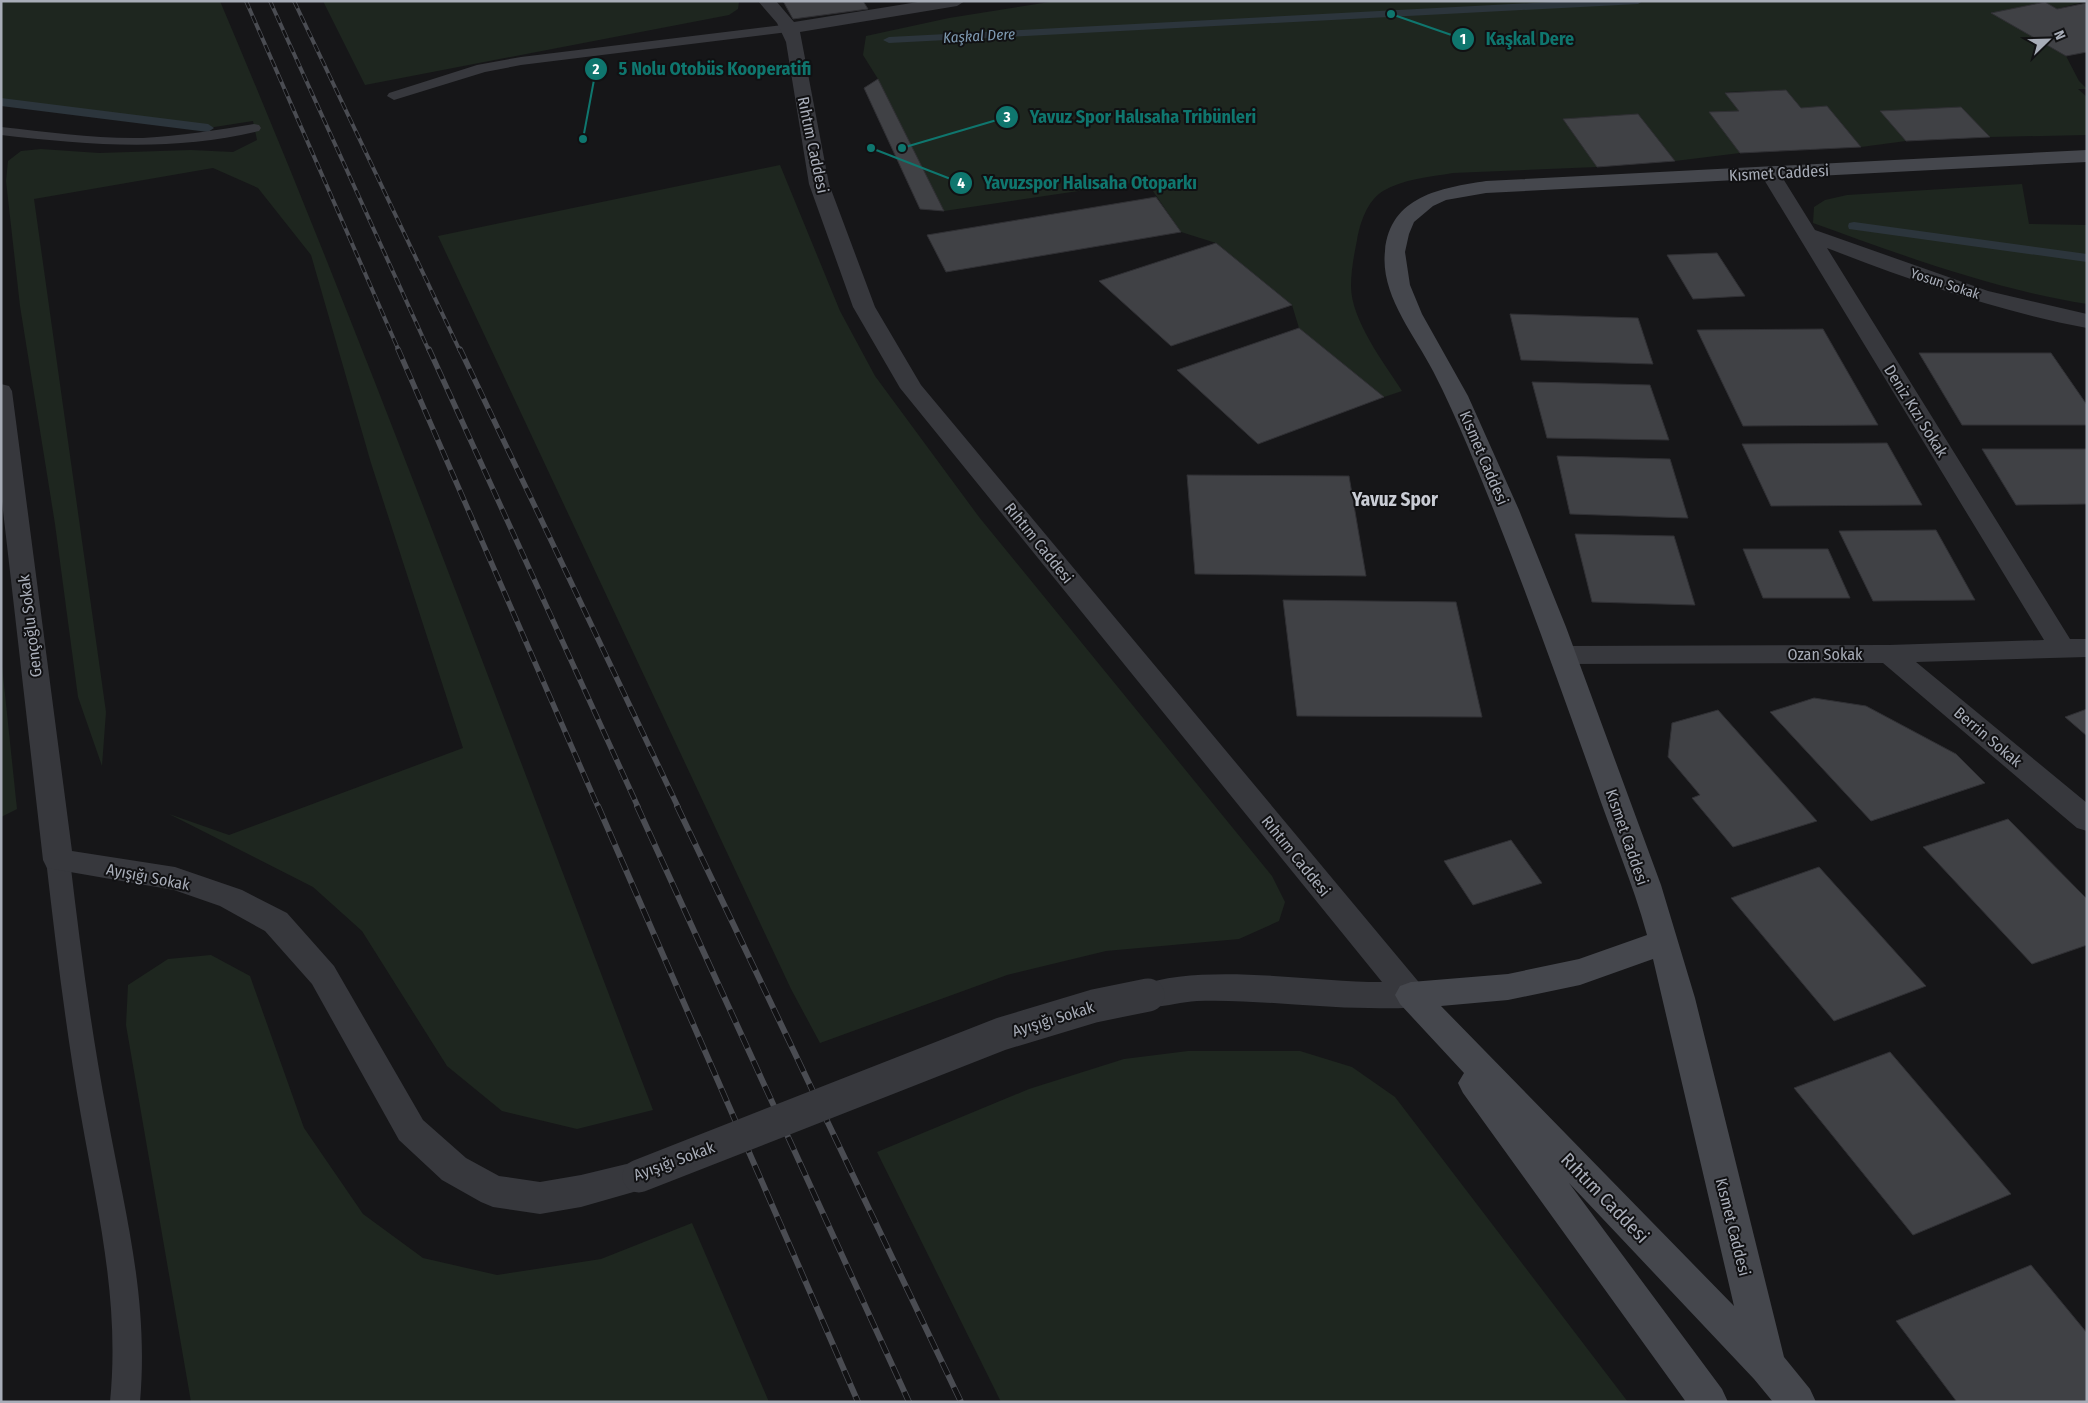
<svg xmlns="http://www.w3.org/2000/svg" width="2088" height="1403" font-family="'Fira Sans Condensed',sans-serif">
  <rect width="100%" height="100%" fill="#161618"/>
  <g fill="#1e261f">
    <path d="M 1,1 L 220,1 C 375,367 511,739 653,1110 L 577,1129 L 502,1111 L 447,1066 L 362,931 L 313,887 L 169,814 L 229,835 L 463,748 L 371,463 L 311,255 L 258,188 L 213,168 L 34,199 L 106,712 L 102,766 L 78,697 L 55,524 L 20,306 L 6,181 L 8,161 L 21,151 L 41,149 L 99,153 L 191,150 L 233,152 L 257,140 L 253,121 L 208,128 L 1,102 Z"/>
    <path d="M 323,1 L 738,1 L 739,2 L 738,9 L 729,15 L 365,85 Z"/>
    <path d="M 1056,1 L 2087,1 L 2057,9 L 2045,2 L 1992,13 L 2066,56 L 2079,81 L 2087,89 L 2078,89 L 2087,97 L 2087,135 L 1990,137 L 1961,107 L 1881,111 L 1906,141 L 1861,147 L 1827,106 L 1801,108 L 1786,90 L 1726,92 L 1739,111 L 1710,112 L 1740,153 L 1675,161 L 1638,114 L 1563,119 L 1597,167 L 1453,173 C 1430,177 1403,179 1383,191 C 1367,201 1360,223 1357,240 C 1354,255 1351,271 1351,286 C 1351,320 1384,363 1402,391 L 1384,397 L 1299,328 L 1292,305 L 1216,243 L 1181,232 L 1146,181 L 944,211 L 878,79 L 863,55 L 866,36 L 949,18 Z"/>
    <path d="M 780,165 L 840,311 L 875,376 L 979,517 L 1272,876 L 1285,902 L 1279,921 L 1239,939 L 1106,951 L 1007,975 L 820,1043 L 791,989 L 438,236 Z"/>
    <path d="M 2022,184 L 2029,224 L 2087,225 L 2087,304 C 1992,289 1902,255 1813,223 L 1814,207 L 1825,200 L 1847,195 Z"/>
    <path d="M 1,656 L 17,809 L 1,817 Z"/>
    <path d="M 211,955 L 250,976 L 304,1128 L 363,1214 L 423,1258 L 497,1275 L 601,1259 L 692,1223 L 769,1402 L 191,1402 L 126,1025 L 128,985 L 168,959 Z"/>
    <path d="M 1188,1051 L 1300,1051 L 1352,1067 L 1395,1097 L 1628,1402 L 1001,1402 L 877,1152 L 1029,1089 L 1124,1059 Z"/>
  </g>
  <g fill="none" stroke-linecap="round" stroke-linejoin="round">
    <g fill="#2c353c" fill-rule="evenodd">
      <path d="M 1570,1 L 1643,1 L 1638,4 L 889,43 L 883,40 L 889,37 Z"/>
      <path d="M 1,98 L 208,124 L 214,128 L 208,132 L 1,106 Z"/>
      <path d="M 1854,222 L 2087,254 L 2087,262 L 1849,229 L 1848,226 L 1849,223 Z"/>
    </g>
  </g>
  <g fill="#404145" stroke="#303034">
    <path d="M 783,1 L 863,1 L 868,9 L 793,19 Z"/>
    <path d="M 2045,2 L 2057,9 L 2087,3 L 2087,52 L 2066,56 L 1991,13 Z"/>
    <path d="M 878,79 L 944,211 L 920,209 L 864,88 Z"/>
    <path d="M 1786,90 L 1801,108 L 1827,106 L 1861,147 L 1740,153 L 1709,112 L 1739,111 L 1725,93 Z"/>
    <path d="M 1961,107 L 1990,137 L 1906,141 L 1880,111 Z"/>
    <path d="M 1638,114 L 1675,161 L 1597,167 L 1563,119 Z"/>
    <path d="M 1156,197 L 1181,232 L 946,272 L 927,235 Z"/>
    <path d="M 1216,243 L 1292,305 L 1171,346 L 1099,281 Z"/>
    <path d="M 1717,253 L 1745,296 L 1693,299 L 1667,255 Z"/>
    <path d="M 1510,314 L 1638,318 L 1653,364 L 1521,360 Z"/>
    <path d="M 1299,328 L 1384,397 L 1258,444 L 1177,370 Z"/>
    <path d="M 1823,329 L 1878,425 L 1743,426 L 1697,330 Z"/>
    <path d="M 1919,353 L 2051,353 L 2087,405 L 2087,425 L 1962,425 Z"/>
    <path d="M 1532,382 L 1650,385 L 1669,440 L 1547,438 Z"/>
    <path d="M 1887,443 L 1922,505 L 1771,506 L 1742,444 Z"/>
    <path d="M 1982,449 L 2087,449 L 2087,504 L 2016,505 Z"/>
    <path d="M 1557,456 L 1670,459 L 1688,518 L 1570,514 Z"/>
    <path d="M 1187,475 L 1349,476 L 1366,576 L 1195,574 Z"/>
    <path d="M 1936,530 L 1975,600 L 1873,601 L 1839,531 Z"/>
    <path d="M 1575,534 L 1674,536 L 1695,605 L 1592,602 Z"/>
    <path d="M 1743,549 L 1828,549 L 1850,598 L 1763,598 Z"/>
    <path d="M 1283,600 L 1456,602 L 1482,717 L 1297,716 Z"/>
    <path d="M 1814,698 L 1866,706 L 1956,754 L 1985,783 L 1871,821 L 1770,712 Z"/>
    <path d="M 2087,709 L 2087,736 L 2065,717 Z"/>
    <path d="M 1718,710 L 1817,821 L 1733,847 L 1692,798 L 1700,795 L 1668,757 L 1672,723 Z"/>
    <path d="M 2008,819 L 2087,899 L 2087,945 L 2032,964 L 1923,847 Z"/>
    <path d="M 1511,840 L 1542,883 L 1473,905 L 1444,861 Z"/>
    <path d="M 1819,867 L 1926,986 L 1834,1021 L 1731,898 Z"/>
    <path d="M 1890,1052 L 2011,1194 L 1913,1235 L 1794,1088 Z"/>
    <path d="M 2031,1265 L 2087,1333 L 2087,1402 L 1957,1402 L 1896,1321 Z"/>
  </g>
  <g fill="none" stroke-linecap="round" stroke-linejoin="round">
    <g fill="#37383d" fill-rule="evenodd">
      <path d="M 791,24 L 798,28 L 796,31 L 521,65 L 485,72 L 394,100 L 387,96 L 389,93 L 477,65 L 521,57 Z"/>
      <path d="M 254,124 L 259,125 L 261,128 L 259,131 C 173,152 88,145 1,135 L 1,127 C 48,132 96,139 143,138 C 180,136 218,130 254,124 Z"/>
      <path d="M 58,851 L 66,854 L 70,860 C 80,945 91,1030 107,1114 C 125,1213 149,1299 140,1402 L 110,1402 C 120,1302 98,1213 81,1116 C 66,1031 56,946 46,860 L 50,854 Z"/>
    </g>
    <g fill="#37383d" fill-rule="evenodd">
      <path d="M 758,1 L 776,1 L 794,22 L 924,1 L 965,1 L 957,6 L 800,32 L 829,184 L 875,307 L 921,385 L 1422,986 L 1427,995 L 1422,1004 C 1405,1010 1387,1008 1369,1008 C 1312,1008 1254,999 1197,1001 C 1176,1002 1157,1011 1137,1004 L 1132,995 L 1137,986 C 1206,962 1308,982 1382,982 L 900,388 L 853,307 L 809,184 L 786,42 L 777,23 Z"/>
      <path d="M 1770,167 L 1777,169 L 1815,230 L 1988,291 L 2087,314 L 2087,328 C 1997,311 1912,281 1827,248 L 2070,639 L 2087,639 L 2087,657 L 1916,662 L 2087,803 L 2087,831 L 2077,828 L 1883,663 L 1563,664 L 1554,662 L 1550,655 L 1554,648 L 1563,646 L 1889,645 L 2044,640 L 1760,173 L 1763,169 Z"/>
      <path d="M 1,384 L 9,386 L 12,391 L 72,851 L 175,867 L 242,890 L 287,913 L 334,966 L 423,1120 L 466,1158 L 499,1176 L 540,1182 L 581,1175 L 639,1161 L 651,1165 L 656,1176 L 651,1187 L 581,1207 L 540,1214 L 493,1207 L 481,1202 L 442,1180 L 399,1140 L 312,984 L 265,931 L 220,906 L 174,890 L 47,868 L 43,860 L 1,493 Z"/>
    </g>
    <path fill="#45474d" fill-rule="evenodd" d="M 2087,150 L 2087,162 L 1486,193 L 1446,200 L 1433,206 L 1414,222 L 1409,234 L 1405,252 L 1410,285 L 1422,314 L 1468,396 L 1519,510 L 1566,627 L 1661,885 L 1695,998 L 1784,1357 L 1810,1389 L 1816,1402 L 1773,1402 L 1754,1379 L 1569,1183 L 1722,1389 L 1728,1402 L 1686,1402 L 1463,1093 L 1458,1083 L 1464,1073 L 1400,1004 L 1395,995 L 1400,986 L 1411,982 L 1508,974 L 1579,959 L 1647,935 C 1633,883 1611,833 1594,782 C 1554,669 1514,557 1468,447 C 1457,421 1446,396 1433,371 C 1414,334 1380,295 1385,251 C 1390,196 1441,188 1486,181 ZM 1653,959 L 1734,1306 L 1441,1006 L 1508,1000 L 1580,985 Z"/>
    <defs>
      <g id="rail-far2">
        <path d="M 246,1 L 399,351"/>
        <path d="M 270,1 L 429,351"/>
        <path d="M 294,1 L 460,351"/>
      </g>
      <g id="rail-far1">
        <path d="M 398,349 L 598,807"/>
        <path d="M 429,349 L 638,807"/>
        <path d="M 460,349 L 678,807"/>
      </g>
      <g id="rail">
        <path d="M 598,806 L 858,1402"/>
        <path d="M 637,806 L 909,1402"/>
        <path d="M 677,806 L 961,1402"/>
      </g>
    </defs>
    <use href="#rail-far2" stroke="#4a4c52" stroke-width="4"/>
    <use href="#rail-far1" stroke="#4a4c52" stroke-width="5.5"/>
    <use href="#rail" stroke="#4a4c52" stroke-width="6"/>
    <use href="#rail-far2" stroke="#111113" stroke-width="2.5" stroke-dasharray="8" stroke-linecap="butt"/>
    <use href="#rail-far1" stroke="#111113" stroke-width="4" stroke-dasharray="11" stroke-linecap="butt"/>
    <use href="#rail" stroke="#111113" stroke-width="4.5" stroke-dasharray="14" stroke-linecap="butt"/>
    <path stroke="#37383d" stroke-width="33" d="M 639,1176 L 1001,1034 L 1094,1006 L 1148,995"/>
  </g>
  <g text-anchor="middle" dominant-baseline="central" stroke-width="4" stroke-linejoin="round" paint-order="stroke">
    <g font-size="14" fill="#a8adb8" stroke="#111113">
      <text transform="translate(1945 284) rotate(18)">Yosun Sokak</text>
    </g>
    <g font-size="15" font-style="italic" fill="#7f9bb3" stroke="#111113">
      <text transform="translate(979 36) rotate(-3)">Kaşkal Dere</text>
    </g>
    <g font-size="16" fill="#a8adb8" stroke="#111113">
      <text transform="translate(813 145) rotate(78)">Rıhtım Caddesi</text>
      <text transform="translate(1779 173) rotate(-3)">Kısmet Caddesi</text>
      <text transform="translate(1916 411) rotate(58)">Deniz Kızı Sokak</text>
      <text transform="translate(1484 458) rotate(67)">Kısmet Caddesi</text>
      <text transform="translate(1039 543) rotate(51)">Rıhtım Caddesi</text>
      <text transform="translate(30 626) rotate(-97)">Gençoğlu Sokak</text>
      <text x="1825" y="654">Ozan Sokak</text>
      <text transform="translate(1988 737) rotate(40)">Berrin Sokak</text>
      <text transform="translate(1627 837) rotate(71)">Kısmet Caddesi</text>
      <text transform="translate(1296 856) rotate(51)">Rıhtım Caddesi</text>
      <text transform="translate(148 877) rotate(11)">Ayışığı Sokak</text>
      <text transform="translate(1053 1019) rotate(-17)">Ayışığı Sokak</text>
      <text transform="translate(674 1161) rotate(-20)">Ayışığı Sokak</text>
      <text transform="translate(1733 1227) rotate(76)">Kısmet Caddesi</text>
    </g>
    <g font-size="19" font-weight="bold" fill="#c9ccd4" stroke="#111113">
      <text x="1395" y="499">Yavuz Spor</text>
    </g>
    <g font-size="19" fill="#a8adb8" stroke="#111113">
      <text transform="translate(1605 1198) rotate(46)">Rıhtım Caddesi</text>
    </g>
  </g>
  <path fill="none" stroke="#0f766e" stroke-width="2" d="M1391 14L1463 39M583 139L596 69M902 148L1007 117M871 148L961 183"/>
  <g fill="#0f766e" stroke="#111113" stroke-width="2">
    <circle cx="1391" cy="14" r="5"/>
    <circle cx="583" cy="139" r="5"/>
    <circle cx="902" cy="148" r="5"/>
    <circle cx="871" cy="148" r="5"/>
    <circle cx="1463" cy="39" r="12"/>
    <circle cx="596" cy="69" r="12"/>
    <circle cx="1007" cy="117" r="12"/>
    <circle cx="961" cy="183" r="12"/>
  </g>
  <g font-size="15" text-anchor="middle" font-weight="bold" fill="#fff">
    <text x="1463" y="44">1</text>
    <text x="596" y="74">2</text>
    <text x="1007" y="122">3</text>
    <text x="961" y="188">4</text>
  </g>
  <g font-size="18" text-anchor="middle" font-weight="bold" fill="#0f766e" stroke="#111113" stroke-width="4" stroke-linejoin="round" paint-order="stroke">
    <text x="1530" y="45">Kaşkal Dere</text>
    <text x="715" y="75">5 Nolu Otobüs Kooperatifi</text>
    <text x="1143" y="123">Yavuz Spor Halısaha Tribünleri</text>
    <text x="1090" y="189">Yavuzspor Halısaha Otoparkı</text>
  </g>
  <rect width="2088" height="1403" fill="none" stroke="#a8adb8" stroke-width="5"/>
  <g transform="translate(2048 40) rotate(67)" stroke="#111113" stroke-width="4" paint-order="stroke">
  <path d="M0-4L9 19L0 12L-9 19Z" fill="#a8adb8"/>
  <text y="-8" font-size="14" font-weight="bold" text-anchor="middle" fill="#a8adb8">N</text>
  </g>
</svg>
